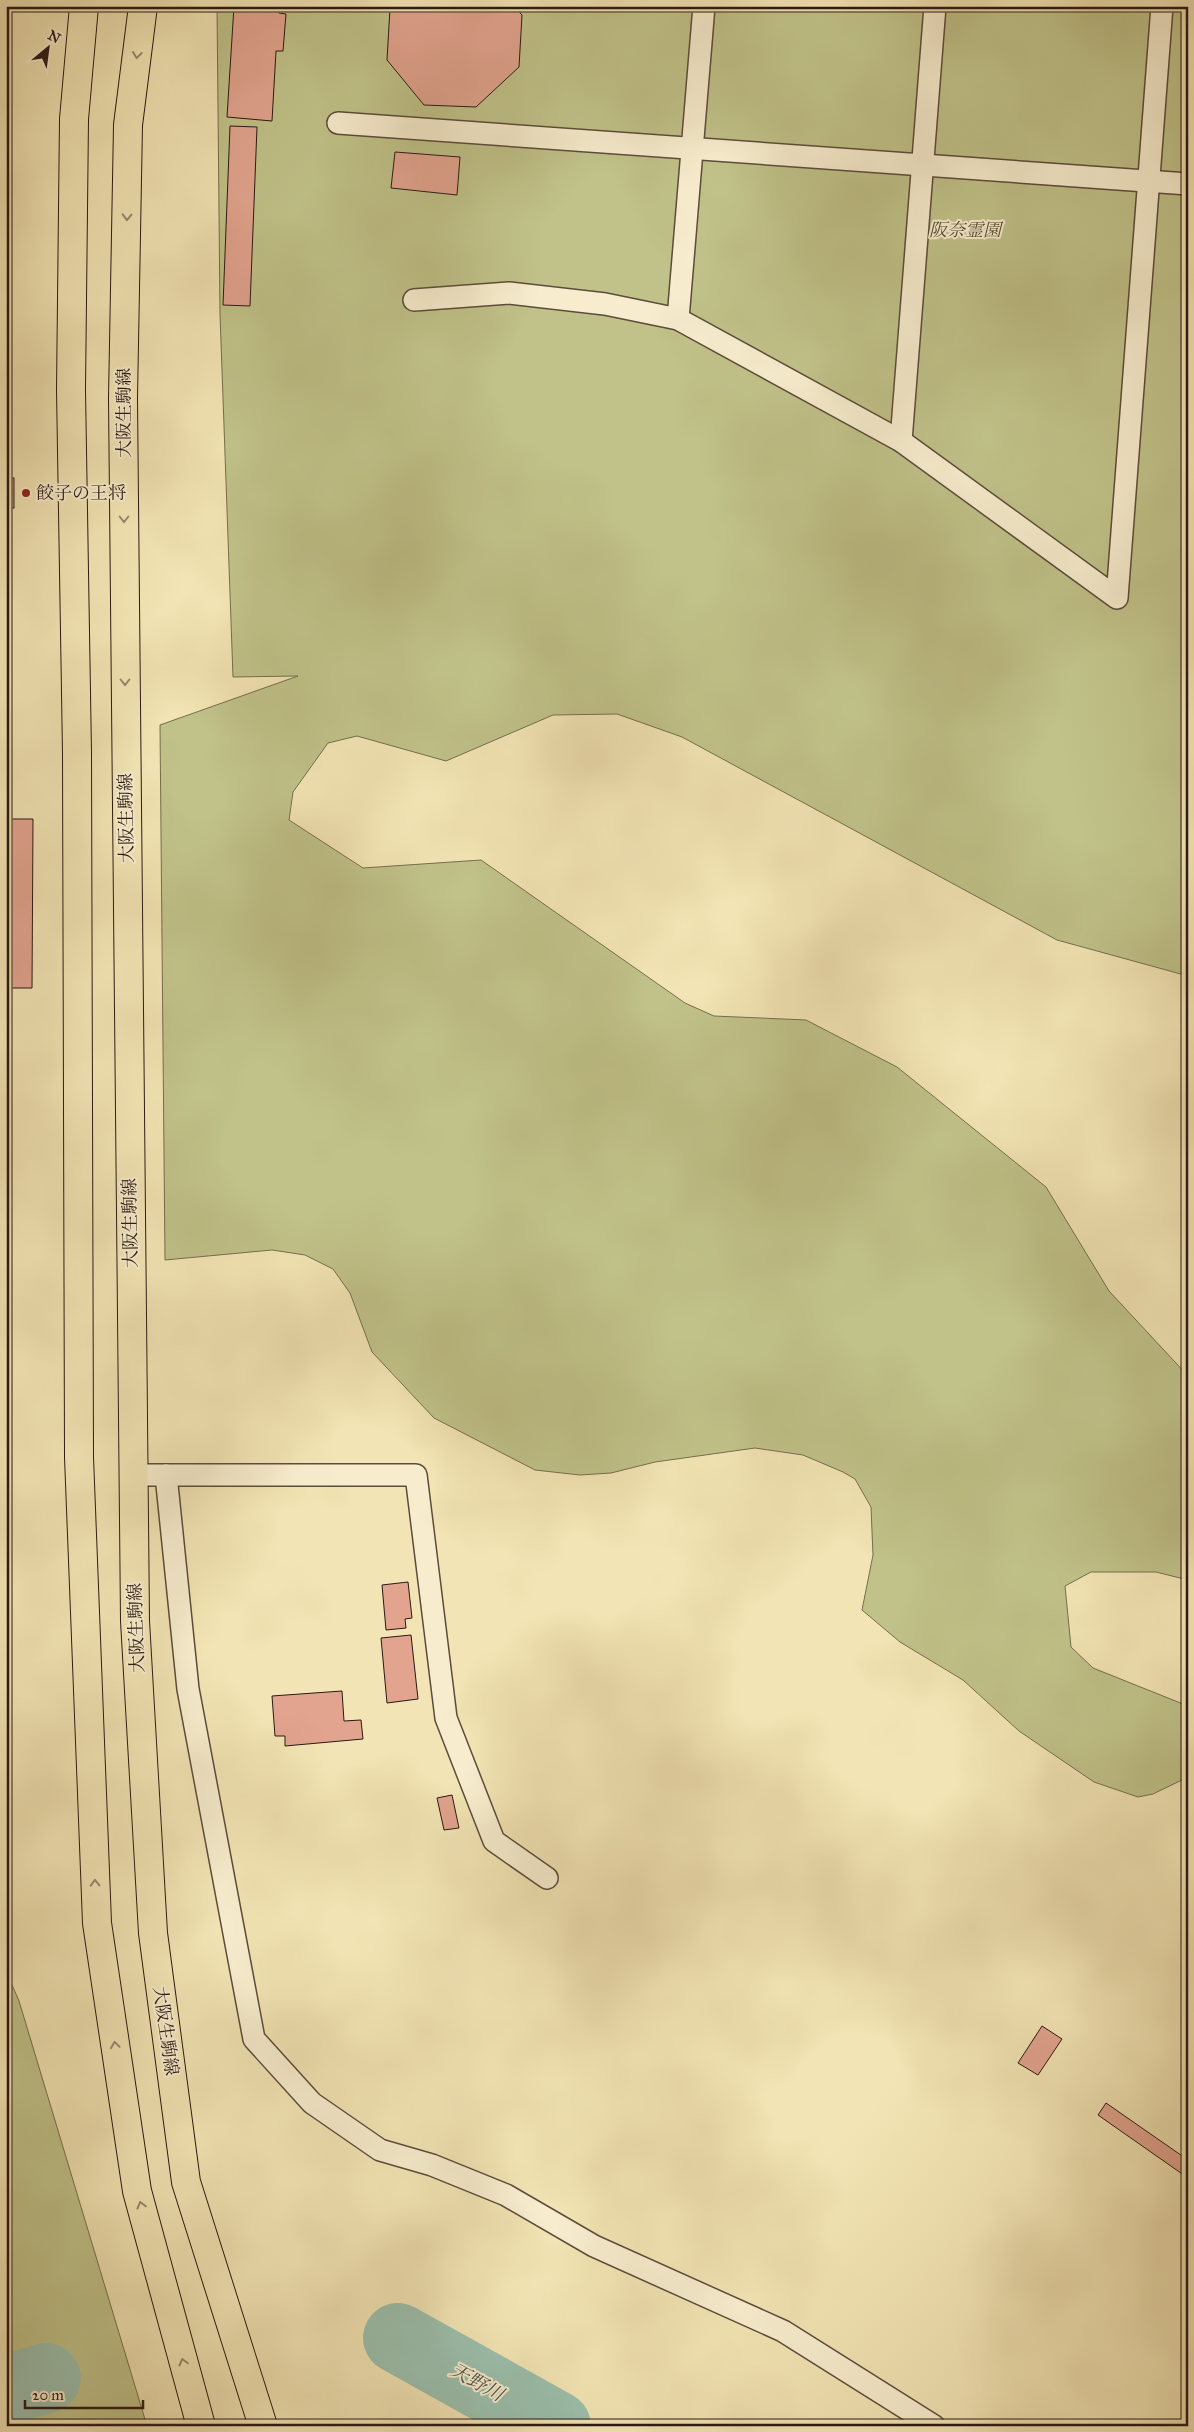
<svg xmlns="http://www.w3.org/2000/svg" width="1194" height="2432" font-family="'IM FELL Great Primer','Noto Serif JP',serif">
  <rect width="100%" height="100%" fill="#f2e4b4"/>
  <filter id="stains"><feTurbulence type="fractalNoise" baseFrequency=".004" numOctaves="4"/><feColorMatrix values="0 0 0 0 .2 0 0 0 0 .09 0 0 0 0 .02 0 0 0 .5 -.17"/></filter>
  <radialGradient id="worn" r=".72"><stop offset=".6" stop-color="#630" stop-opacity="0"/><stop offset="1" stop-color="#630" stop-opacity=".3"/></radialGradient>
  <g fill="#c0c289" stroke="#756e4e">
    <path d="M 217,6 L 1188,6 L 1188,976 L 1057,940 L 682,737 L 617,714 L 553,715 L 446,761 L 357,736 L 328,743 L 293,792 L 289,820 L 363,868 L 481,860 L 685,1003 L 714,1016 L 806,1020 L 897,1067 L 1046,1187 L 1109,1291 L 1188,1376 L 1188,1580 L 1156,1572 L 1091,1572 L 1065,1586 L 1071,1647 L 1093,1668 L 1188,1706 L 1188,1777 L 1153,1794 L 1138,1797 L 1094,1782 L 1019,1731 L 963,1680 L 900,1642 L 862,1610 L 873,1555 L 871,1507 L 855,1479 L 843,1472 L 803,1455 L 755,1448 L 655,1462 L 611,1473 L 580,1475 L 535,1470 L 434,1418 L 372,1352 L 350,1293 L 333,1269 L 305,1255 L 272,1250 L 165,1260 L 160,725 L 298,676 L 233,677 L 220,314 Z"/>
    <path d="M 6,1971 L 19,2001 L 147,2426 L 6,2426 Z"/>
  </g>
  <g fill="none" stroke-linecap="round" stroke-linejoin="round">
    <g stroke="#9bbfad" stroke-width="70">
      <path d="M 398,2338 L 556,2426"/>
      <path d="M 6,2390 L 46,2378"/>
    </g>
  </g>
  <g fill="#e2a48f" stroke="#2a1913">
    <path d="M 234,6 L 279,6 L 279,13 L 286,14 L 283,51 L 276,51 L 272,121 L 227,117 Z"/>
    <path d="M 392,6 L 514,6 L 522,15 L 519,67 L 476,107 L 424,105 L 387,60 L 390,8 Z"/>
    <path d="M 6,43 L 11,43 L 10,55 L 6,54 Z"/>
    <path d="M 6,69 L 9,69 L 6,104 Z"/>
    <path d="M 230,126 L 257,127 L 250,306 L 223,305 Z"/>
    <path d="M 395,152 L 460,157 L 457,195 L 391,188 Z"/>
    <rect x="6" y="478" width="8" height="30"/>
    <path d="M 6,782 L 8,782 L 7,819 L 6,819 Z"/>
    <path d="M 6,819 L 33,819 L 32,988 L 6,988 Z"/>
    <path d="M 408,1582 L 412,1618 L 405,1619 L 406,1628 L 386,1630 L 382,1585 Z"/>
    <path d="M 411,1635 L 418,1699 L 387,1703 L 381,1638 Z"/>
    <path d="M 342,1691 L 344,1721 L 361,1720 L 363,1739 L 285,1746 L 285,1736 L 275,1736 L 272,1696 Z"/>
    <path d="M 452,1795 L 459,1828 L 444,1830 L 437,1798 Z"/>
    <path d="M 1042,2026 L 1062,2039 L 1038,2075 L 1018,2063 Z"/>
    <path d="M 1106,2103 L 1188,2160 L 1188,2178 L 1098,2115 Z"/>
  </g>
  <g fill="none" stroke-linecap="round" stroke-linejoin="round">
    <defs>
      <g id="service">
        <path d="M 338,123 L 1188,184"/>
        <path d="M 414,300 L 509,293 L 605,304 L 678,319 L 901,441 L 1117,598 L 1162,6"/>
        <path d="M 678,319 L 704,6"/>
        <path d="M 901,441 L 935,6"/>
        <path d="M 133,1475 L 416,1475 L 446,1718 L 494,1841 L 547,1878"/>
        <path d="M 166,1475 L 188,1689 L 254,2039 L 312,2103 L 380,2150 L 432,2165 L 506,2195 L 594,2246 L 783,2331 L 934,2426"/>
      </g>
      <g id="primary">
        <path d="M 84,6 L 74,119 L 71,390 L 77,753 L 79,1457 L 97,1923 L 137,2191 L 201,2426"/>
        <path d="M 143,6 L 128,125 L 123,398 L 135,1621 L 153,1933 L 186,2182 L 263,2426"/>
      </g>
    </defs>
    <use href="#service" stroke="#5c4c3b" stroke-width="24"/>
    <use href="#primary" stroke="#2a1913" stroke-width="30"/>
    <use href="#service" stroke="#f7edce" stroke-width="21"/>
    <use href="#primary" stroke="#f2e4b4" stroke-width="28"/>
  </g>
  <defs><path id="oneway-chevron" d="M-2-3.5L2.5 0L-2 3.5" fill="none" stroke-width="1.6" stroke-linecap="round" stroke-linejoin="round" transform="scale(1.25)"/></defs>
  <g stroke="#98896c">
    <use href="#oneway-chevron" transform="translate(137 55) rotate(97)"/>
    <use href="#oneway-chevron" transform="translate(127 217) rotate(91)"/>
    <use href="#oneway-chevron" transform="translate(124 519) rotate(90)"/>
    <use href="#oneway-chevron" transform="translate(125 682) rotate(90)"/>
    <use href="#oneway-chevron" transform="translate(95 1883) rotate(-92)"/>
    <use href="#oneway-chevron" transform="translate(115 2045) rotate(-98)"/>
    <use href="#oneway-chevron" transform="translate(141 2205) rotate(-105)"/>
    <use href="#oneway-chevron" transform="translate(183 2362) rotate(-105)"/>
  </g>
  <circle fill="#8f2418" stroke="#f7edce" stroke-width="2" cx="26" cy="493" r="5"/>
  <g text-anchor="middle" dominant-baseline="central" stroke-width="4" stroke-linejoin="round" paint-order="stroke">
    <g font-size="18" font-style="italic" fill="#574c36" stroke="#f7edce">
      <text x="965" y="230">阪奈霊園</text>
    </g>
    <g font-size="18" fill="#2a1913" stroke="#f7edce">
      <text transform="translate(124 413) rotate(-90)">大阪生駒線</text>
      <text transform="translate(126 818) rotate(-91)">大阪生駒線</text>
      <text transform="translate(130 1223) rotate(-91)">大阪生駒線</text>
      <text transform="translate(136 1628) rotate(-92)">大阪生駒線</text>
      <text transform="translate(166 2031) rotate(82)">大阪生駒線</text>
    </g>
    <g font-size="18" fill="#2a1913" stroke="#f7edce" text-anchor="start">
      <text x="36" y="493">餃子の王将</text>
    </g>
    <g font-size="19" font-style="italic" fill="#525349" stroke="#f7edce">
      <text transform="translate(477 2382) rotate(29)">天野川</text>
    </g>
  </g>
  <rect width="1194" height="2432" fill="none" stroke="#f2e4b4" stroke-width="25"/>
  <rect x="8" y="8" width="1179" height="2417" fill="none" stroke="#2a1913" stroke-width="2.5"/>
  <rect x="12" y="12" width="1169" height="2407" fill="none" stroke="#2a1913"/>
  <g transform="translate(48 48) rotate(29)" stroke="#f7edce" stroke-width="4" paint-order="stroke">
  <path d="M0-4L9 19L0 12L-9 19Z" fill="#2a1913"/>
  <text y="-8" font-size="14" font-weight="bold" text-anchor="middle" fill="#2a1913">N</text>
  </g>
  <path d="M25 2400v8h118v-8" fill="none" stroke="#2a1913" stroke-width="2.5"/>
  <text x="32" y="2400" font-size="15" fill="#2a1913" stroke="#f7edce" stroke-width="4" paint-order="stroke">20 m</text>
  <rect width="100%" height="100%" filter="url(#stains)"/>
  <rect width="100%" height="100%" fill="url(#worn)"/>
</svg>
